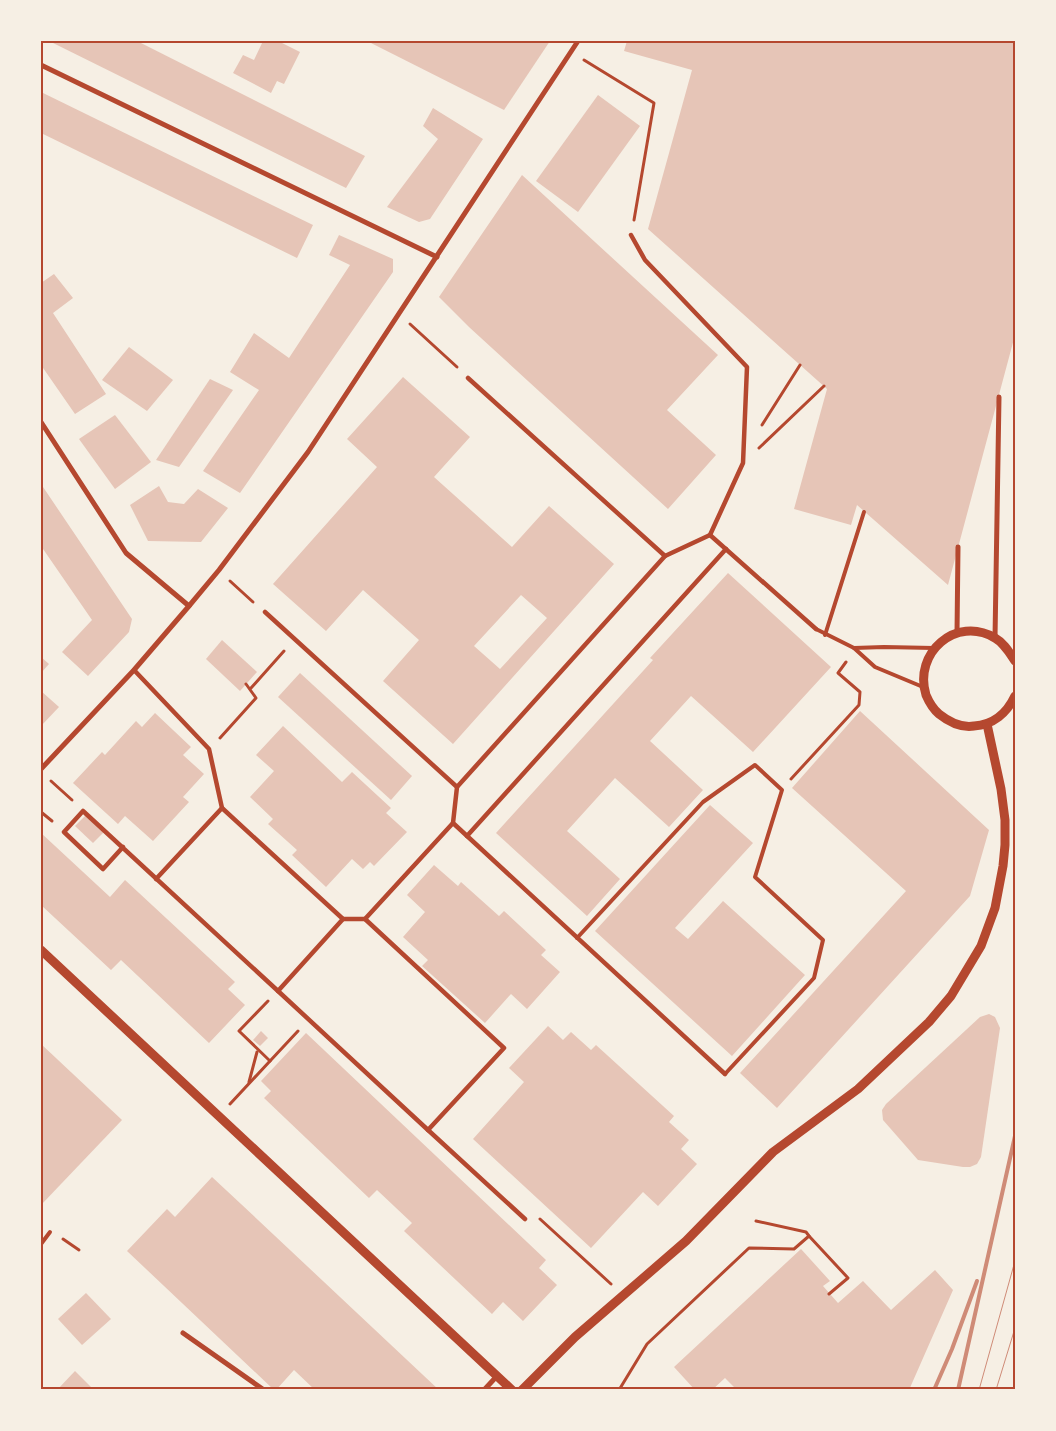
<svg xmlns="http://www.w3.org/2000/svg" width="1056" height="1431" font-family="'Roboto Condensed',sans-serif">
  <rect width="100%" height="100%" fill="#f6efe4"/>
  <g fill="#e6c5b7" fill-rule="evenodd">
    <path d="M 49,41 L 137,41 L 365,156 L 346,188 Z"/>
    <path d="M 263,41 L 278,41 L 300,52 L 284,84 L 277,81 L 271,93 L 233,73 L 243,55 L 254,60 Z"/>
    <path d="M 367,41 L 550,41 L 504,110 Z"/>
    <path d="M 627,41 L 1015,41 L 1015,335 L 948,585 L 857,505 L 851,525 L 794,509 L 827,389 L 648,229 L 692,70 L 624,51 Z"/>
    <path d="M 41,92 L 313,225 L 297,258 L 41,133 Z"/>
    <path d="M 598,95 L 640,126 L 578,212 L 536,181 Z"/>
    <path d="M 433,108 L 483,139 L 430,219 L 419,222 L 387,207 L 438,139 L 423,126 Z"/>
    <path d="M 522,175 L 718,355 L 667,410 L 716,455 L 668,509 L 469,327 L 439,297 Z"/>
    <path d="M 339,235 L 393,259 L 393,272 L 240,493 L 203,471 L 259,390 L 230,372 L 254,333 L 289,358 L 350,265 L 329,255 Z"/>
    <path d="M 54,274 L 73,298 L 53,313 L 106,394 L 75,414 L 41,365 L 41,283 Z"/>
    <path d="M 129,347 L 173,380 L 147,411 L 102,380 Z"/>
    <path d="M 403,377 L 470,437 L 434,477 L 512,547 L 549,506 L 614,564 L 453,744 L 383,681 L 419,640 L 363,590 L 326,631 L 273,584 L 377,467 L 347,439 ZM 521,595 L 547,618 L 500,669 L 474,646 Z"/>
    <path d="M 210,379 L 233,390 L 179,467 L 156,460 Z"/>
    <path d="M 115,415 L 151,462 L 115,489 L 79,439 Z"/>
    <path d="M 41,484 L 132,619 L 129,632 L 88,676 L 62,652 L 92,620 L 41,546 Z"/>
    <path d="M 159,486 L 168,502 L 184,504 L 198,489 L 228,508 L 201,542 L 148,541 L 130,505 Z"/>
    <path d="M 728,573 L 831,667 L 753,752 L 691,696 L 650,741 L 703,790 L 669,827 L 615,778 L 567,831 L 620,879 L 587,916 L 496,833 L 653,660 L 650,658 Z"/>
    <path d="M 222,640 L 257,672 L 240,691 L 206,659 Z"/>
    <path d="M 41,657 L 49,664 L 41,673 Z"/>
    <path d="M 300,673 L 412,776 L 391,800 L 278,697 Z"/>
    <path d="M 41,691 L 59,707 L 41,726 Z"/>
    <path d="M 860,711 L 989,830 L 970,896 L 777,1108 L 740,1073 L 906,891 L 792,788 Z"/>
    <path d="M 155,713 L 191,747 L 183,755 L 204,774 L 183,797 L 189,802 L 153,841 L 125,816 L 118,824 L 73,783 L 102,752 L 105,755 L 136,721 L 142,727 Z"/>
    <path d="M 283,726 L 342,782 L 352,772 L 391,808 L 386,813 L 407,832 L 374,866 L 370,862 L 363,869 L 352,859 L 326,887 L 292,855 L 297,850 L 268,824 L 273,819 L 250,797 L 274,771 L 256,755 Z"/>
    <path d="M 710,805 L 753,843 L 675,928 L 688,939 L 723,901 L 805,975 L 732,1056 L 595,931 Z"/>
    <path d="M 86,815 L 104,832 L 93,843 L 75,826 Z"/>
    <path d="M 41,833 L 110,897 L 125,880 L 235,982 L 228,989 L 245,1005 L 209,1043 L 121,960 L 111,970 L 41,905 Z"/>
    <path d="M 434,865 L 458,886 L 461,882 L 499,916 L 504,911 L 546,950 L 541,955 L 560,972 L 527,1009 L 511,994 L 485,1023 L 422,966 L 428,960 L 403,937 L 425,912 L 407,895 Z"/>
    <path d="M 989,1014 L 995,1017 L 1000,1028 L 981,1157 L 977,1164 L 970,1167 L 963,1167 L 918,1160 L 883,1120 L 882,1110 L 886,1104 L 980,1017 Z"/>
    <path d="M 548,1026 L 563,1040 L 571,1032 L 591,1050 L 596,1045 L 674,1116 L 669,1122 L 689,1140 L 681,1149 L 697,1164 L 658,1206 L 643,1192 L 591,1248 L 473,1139 L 524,1082 L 509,1068 Z"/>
    <path d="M 261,1031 L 268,1038 L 260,1046 L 253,1040 Z"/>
    <path d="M 306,1033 L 546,1260 L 539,1268 L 557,1285 L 523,1321 L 503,1302 L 492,1314 L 404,1231 L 412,1223 L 377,1190 L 369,1198 L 264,1098 L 271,1091 L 261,1081 Z"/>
    <path d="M 41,1044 L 122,1120 L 41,1205 Z"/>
    <path d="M 212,1177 L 241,1204 L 439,1390 L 315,1390 L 294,1370 L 276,1390 L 274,1390 L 127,1251 L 167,1209 L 175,1217 Z"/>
    <path d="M 801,1249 L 830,1281 L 823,1286 L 838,1303 L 863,1281 L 891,1310 L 935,1270 L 953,1290 L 909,1390 L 737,1390 L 725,1378 L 712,1390 L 695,1390 L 674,1367 Z"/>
    <path d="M 86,1293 L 111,1319 L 82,1345 L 58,1319 Z"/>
    <path d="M 75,1371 L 94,1390 L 57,1390 Z"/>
  </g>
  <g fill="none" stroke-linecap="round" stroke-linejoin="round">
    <g stroke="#b5482f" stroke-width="3">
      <path d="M 584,60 L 654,103 L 634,220"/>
      <path d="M 410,324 L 457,367"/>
      <path d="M 762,425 L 800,365"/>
      <path d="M 759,448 L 824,386"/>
      <path d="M 230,581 L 253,602"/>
      <path d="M 251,688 L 284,651"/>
      <path d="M 220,738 L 256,698 L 246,684"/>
      <path d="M 791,779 L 859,705 L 860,692 L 838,673 L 846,662"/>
      <path d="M 51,781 L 72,800"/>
      <path d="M 41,812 L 52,821"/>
      <path d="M 268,1001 L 239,1031 L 270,1061 L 298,1031"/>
      <path d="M 249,1082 L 257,1052"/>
      <path d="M 230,1104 L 270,1061"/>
      <path d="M 540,1219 L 611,1284"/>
      <path d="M 809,1236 L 848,1278 L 829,1294"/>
      <path d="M 63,1239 L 79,1250"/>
      <path d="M 619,1390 L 647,1344 L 749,1248 L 794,1249 L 809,1236 L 806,1232 L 756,1221"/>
    </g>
    <g stroke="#b5482f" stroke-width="4">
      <path d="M 816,629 L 854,648 L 875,667 L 923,687"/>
      <path d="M 825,635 L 864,512"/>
      <path d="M 854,648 L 884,647 L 934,648"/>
      <path d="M 577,938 L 703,802 L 755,765 L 782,790 L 755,877 L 823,940 L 814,978 L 725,1074"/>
      <path d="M 41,1244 L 50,1232"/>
    </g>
    <g stroke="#b5482f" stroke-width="4.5">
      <path d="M 631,235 L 645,260 L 747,367 L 743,463 L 710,535 L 665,556"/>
      <path d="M 710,535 L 816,629"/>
      <path d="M 265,612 L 457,787 L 453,823 L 725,1074"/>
      <path d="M 134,670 L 209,749 L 222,808 L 343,919 L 365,919 L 504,1048 L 428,1130 L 278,991"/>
      <path d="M 457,787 L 665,556 L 468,378"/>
      <path d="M 467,836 L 726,549"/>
      <path d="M 123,847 L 103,869 L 64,832 L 83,811 C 148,871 213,931 278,991 L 343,919"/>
      <path d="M 156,879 L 222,808"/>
      <path d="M 365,919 L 453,823"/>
      <path d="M 428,1130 L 525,1219"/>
    </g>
    <g stroke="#b5482f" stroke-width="5">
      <path d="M 41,65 L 437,257"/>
      <path d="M 41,422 L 126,553 L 189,606"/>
      <path d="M 957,633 L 958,547"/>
      <path d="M 995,638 L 999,397"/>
      <path d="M 41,769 L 134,670 L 189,606 L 219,570 L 308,452 L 578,41"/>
      <path d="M 183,1333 L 264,1390"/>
      <path d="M 484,1390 L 497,1376"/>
    </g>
    <g stroke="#b5482f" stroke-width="9">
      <path d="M 1015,661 C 1009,652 1004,643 995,638 C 956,615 913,653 926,695 C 929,702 933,709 939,714 C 949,722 961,728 974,726 C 993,725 1007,713 1015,696"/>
      <path d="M 41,950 L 512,1390"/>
      <path d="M 522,1390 L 575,1337 L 686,1241 L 773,1152 L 858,1089 L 929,1022 L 951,996 L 981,946 L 995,908 L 1003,866 L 1005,845 L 1005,820 L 1001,789 L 987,724"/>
    </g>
    <g stroke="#cf8b77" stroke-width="1">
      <path d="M 979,1390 L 1015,1261"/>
      <path d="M 996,1390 L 1015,1328"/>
    </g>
    <g stroke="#cf8b77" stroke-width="4">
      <path d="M 934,1390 L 952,1349 L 977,1281"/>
      <path d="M 958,1390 L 1015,1136"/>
    </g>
  </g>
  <rect width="1056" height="1431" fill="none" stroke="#f6efe4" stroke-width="85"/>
  <rect x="42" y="42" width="972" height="1346" fill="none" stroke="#b5482f" stroke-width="2"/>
</svg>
